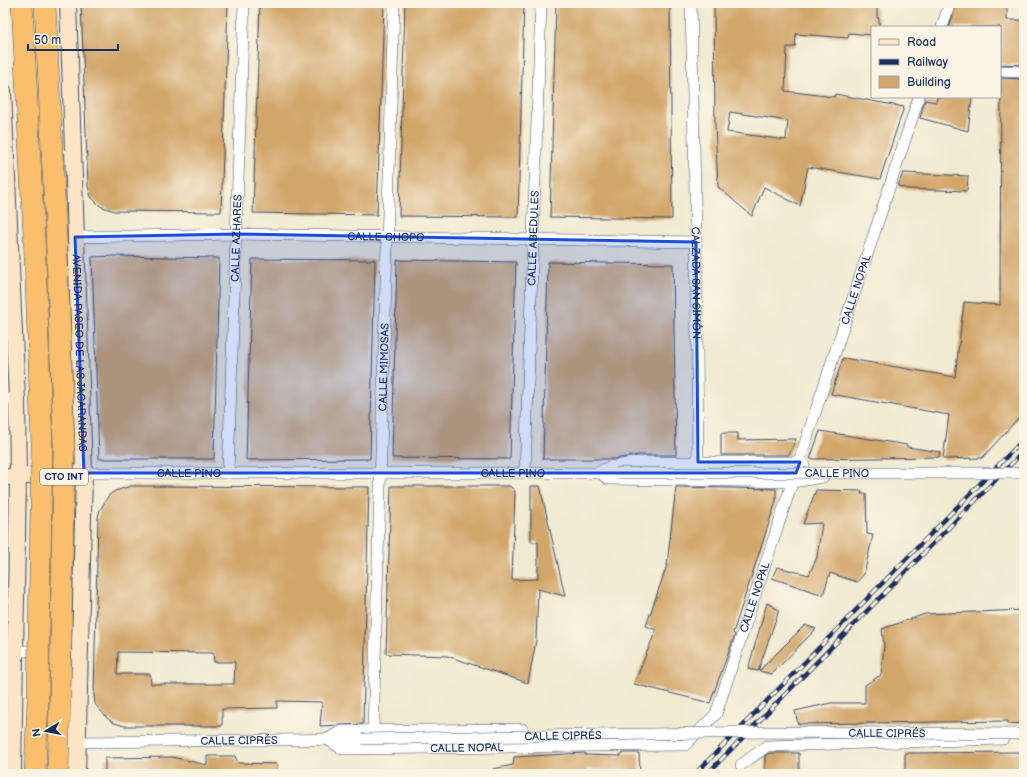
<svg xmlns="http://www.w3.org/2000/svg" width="1027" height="777" font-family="'Balsamiq Sans',sans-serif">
  <rect width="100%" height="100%" fill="#fcf5e5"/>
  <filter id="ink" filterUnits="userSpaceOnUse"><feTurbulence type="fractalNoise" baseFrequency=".025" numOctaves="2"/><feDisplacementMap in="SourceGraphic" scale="8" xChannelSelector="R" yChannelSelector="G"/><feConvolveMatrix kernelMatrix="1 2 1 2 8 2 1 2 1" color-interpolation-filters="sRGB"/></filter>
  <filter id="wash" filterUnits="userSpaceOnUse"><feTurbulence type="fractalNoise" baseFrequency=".012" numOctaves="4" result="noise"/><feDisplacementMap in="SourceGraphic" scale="16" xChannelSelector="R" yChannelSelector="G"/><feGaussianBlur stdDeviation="0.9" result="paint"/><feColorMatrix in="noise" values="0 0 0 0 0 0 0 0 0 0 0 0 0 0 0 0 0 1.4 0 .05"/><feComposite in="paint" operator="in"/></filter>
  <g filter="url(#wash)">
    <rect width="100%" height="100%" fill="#f1ead0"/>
    <g id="blocks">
      <g fill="#d1a66a" fill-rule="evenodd">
        <path d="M 81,3 L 228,3 L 221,212 L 114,211 L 100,206 L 91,197 L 88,186 Z"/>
        <path d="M 260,3 L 384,3 L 377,215 L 253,213 Z"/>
        <path d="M 405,3 L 524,3 L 518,217 L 399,216 Z"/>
        <path d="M 556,3 L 670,3 L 672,219 L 550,217 Z"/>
        <path d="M 714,3 L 877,3 L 877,18 L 879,18 L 879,27 L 872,27 L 872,35 L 849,33 L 848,38 L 796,34 L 795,47 L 787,47 L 785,91 L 834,97 L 835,94 L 904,107 L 880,179 L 808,167 L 800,206 L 764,187 L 752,216 L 718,187 L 715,124 ZM 730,112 L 788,121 L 786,140 L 727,132 Z"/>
        <path d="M 957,3 L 1007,5 L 1007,20 L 1024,20 L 1024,65 L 1000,64 L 1000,27 L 949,27 Z"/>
        <path d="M 1001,78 L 1024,79 L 1024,412 L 982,458 L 943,459 L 949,415 L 831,394 L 843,358 L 955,377 L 964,302 L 1000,305 Z"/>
        <path d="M 937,97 L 972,97 L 968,131 L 920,118 L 925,100 L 936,102 Z"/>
        <path d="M 903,173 L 968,176 L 967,191 L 908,189 L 898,186 Z"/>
        <path d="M 114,256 L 219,258 L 214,459 L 99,459 L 92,257 Z"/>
        <path d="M 252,259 L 375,260 L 370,459 L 246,460 Z"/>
        <path d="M 397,260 L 516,262 L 510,459 L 392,458 Z"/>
        <path d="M 548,262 L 673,264 L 676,455 L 638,455 L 614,459 L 543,459 Z"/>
        <path d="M 820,431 L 907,445 L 907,447 L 940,452 L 939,457 L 810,459 Z"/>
        <path d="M 721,433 L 738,433 L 738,440 L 796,439 L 789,455 L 721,455 Z"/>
        <path d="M 131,486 L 369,487 L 363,724 L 320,726 L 322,702 L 277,701 L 277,708 L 222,709 L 222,726 L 125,726 L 114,723 L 107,718 L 95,704 L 94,695 L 98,517 L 100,510 L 109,495 L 115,491 ZM 118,652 L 213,653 L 214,662 L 235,662 L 234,684 L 151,684 L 150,674 L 117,674 Z"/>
        <path d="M 391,486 L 510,486 L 515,491 L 512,580 L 538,579 L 538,542 L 531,542 L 531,486 L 540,486 L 565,596 L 538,589 L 536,641 L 528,683 L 447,656 L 386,654 Z"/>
        <path d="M 676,487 L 776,489 L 776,501 L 733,633 L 735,635 L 710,703 L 634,684 L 656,630 L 646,626 L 667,565 Z"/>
        <path d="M 816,490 L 862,491 L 861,494 L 866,493 L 867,534 L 873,535 L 864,574 L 857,582 L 830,573 L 823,595 L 772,578 L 777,567 L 809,575 L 817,557 L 822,523 L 803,524 Z"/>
        <path d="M 767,603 L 779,610 L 758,671 L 748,669 Z"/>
        <path d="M 1024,610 L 1024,723 L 1008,724 L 1008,721 L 798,724 L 795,711 L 831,703 L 865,703 L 865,685 L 881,675 L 884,646 L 882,629 L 925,614 Z"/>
        <path d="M 805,625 L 816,629 L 772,674 L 759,671 Z"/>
        <path d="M 1024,752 L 1024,774 L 905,774 L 905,753 Z"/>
        <path d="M 585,753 L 585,755 L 621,756 L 621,753 L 639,753 L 640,774 L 622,774 L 622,771 L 586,769 L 586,774 L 494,774 L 493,769 L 513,765 L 514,757 Z"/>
        <path d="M 769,753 L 799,753 L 799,774 L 765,774 L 765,756 Z"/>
        <path d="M 207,756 L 235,756 L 238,763 L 277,764 L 277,774 L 241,772 L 240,774 L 105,774 L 105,758 L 172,757 L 207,765 Z"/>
      </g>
    </g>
  </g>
  <g filter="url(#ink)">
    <use href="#blocks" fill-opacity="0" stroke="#3b4b6f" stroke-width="1"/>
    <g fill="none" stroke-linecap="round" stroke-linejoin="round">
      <defs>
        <g id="street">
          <path id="s1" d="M 691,3 L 696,242 L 698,462"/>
          <path d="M 942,27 L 950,3"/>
          <path d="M 1000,71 L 1024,72"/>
          <path id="s2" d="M 75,237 L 237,234 L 696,242"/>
          <path d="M 3,399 L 17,399"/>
          <path d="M 804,466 L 800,462 L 638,462 L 609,467 L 599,472 L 608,479 L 793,482 L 823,477"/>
          <path id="s3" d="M 84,473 L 607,473"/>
          <path id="s4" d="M 228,473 L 244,3"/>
          <path id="s5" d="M 525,473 L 541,3"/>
          <path d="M 3,651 L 65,651"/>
          <path id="s6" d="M 373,731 L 394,3"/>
          <path id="s7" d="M 78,742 L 362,739"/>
          <path id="s8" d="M 531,748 L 522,729 L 342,731 L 327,739 L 342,749 L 685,745 L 716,714 L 919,97"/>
          <path d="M 741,765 L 767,746 L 1003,739"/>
        </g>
        <g id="secondary">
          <path id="s9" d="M 68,3 L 84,473 L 77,774"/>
          <path d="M 3,91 L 17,399 L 18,477 L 13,774"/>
          <path d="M 3,477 L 75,474"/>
        </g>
        <g id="highway">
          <path d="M 22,3 L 35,256"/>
          <path d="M 45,3 L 57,255"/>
          <path d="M 35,774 L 38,698"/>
          <path d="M 58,774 L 60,699"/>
        </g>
      </defs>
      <use href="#street" stroke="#3b4b6f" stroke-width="12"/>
      <use href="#secondary" stroke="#3b4b6f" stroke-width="18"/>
      <use href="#highway" stroke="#3b4b6f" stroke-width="22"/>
      <use href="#street" stroke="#fff" stroke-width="11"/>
      <use href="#secondary" stroke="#fde5c5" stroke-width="16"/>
      <use href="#highway" stroke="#f9bf6d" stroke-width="21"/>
      <defs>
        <g id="rail">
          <path d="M 695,774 L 1024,439"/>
          <path d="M 707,774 L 1024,451"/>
        </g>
      </defs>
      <use href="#rail" stroke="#1b2f5e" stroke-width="4.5"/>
      <use href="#rail" stroke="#fcf5e5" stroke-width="3" stroke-dasharray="9" stroke-linecap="butt"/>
      <defs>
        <g id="street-bridge">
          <path id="s10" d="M 616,473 L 1024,473"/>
          <path id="s11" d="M 362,739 L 767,732 L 1024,734"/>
        </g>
        <g id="highway-bridge">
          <path d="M 57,255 L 64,445 L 60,699"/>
          <path d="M 35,256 L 42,444 L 38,698"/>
        </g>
      </defs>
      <use href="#street-bridge" stroke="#3b4b6f" stroke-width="12" stroke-linecap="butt"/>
      <use href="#highway-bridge" stroke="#3b4b6f" stroke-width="22" stroke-linecap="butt"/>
      <use href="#street-bridge" stroke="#fff" stroke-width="11"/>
      <use href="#highway-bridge" stroke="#f9bf6d" stroke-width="21"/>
    </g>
  </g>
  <path fill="#1d4ed8" fill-opacity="0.2" stroke="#1d4ed8" stroke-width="3" stroke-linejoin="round" d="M 237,234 L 696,242 L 698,462 L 800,462 L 796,473 L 84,473 L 75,237 Z"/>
  <g text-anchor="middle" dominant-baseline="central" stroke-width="3.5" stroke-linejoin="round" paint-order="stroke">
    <rect fill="#fcf5e5" stroke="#5e6a86" stroke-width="1" x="40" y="469" width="48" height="16" rx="3"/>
    <g font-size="10" font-weight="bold" fill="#1b2f5e">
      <text x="64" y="477">CTO INT</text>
    </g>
    <g font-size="11" fill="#1b2f5e" stroke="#fcf5e5">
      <text stroke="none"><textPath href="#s2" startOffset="311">CALLE CHOPO</textPath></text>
      <text stroke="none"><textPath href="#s4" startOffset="235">CALLE AZHARES</textPath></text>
      <text stroke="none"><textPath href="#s5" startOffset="235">CALLE ABEDULES</textPath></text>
      <text stroke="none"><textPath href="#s1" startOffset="280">CALZADA SAN SIMÓN</textPath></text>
      <text stroke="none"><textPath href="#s8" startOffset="1070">CALLE NOPAL</textPath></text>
      <text stroke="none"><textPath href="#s9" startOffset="350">AVENIDA PASEO DE LAS JACARANDAS</textPath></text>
      <text stroke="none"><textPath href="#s6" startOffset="364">CALLE MIMOSAS</textPath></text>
      <text stroke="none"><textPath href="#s3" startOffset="105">CALLE PINO</textPath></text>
      <text stroke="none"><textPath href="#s3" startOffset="429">CALLE PINO</textPath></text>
      <text stroke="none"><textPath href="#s10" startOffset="221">CALLE PINO</textPath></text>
      <text stroke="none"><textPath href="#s8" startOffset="746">CALLE NOPAL</textPath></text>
      <text stroke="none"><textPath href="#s11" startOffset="525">CALLE CIPRÉS</textPath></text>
      <text stroke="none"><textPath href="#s11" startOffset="201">CALLE CIPRÉS</textPath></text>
      <text stroke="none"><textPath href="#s7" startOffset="161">CALLE CIPRÉS</textPath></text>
      <text stroke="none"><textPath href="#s8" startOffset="361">CALLE NOPAL</textPath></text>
    </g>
  </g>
  <rect width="1027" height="777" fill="none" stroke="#fcf5e5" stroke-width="16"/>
  <rect x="871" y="26" width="130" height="72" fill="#fcf5e5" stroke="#a2a6af"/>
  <rect x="879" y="39" width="20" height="6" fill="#fde5c5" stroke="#a2a6af"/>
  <text x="907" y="46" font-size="12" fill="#1b2f5e">Road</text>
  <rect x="879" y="59" width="20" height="6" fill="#1b2f5e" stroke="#a2a6af"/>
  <text x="907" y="66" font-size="12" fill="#1b2f5e">Railway</text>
  <rect x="879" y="76" width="20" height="12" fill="#d1a66a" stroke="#a2a6af"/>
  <text x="907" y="86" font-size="12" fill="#1b2f5e">Building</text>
  <g transform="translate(46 731) rotate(260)" stroke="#fcf5e5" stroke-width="3" paint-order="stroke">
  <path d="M0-3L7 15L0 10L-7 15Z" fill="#1b2f5e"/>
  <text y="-6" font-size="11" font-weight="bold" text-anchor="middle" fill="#1b2f5e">N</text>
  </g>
  <path d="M28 44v6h90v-6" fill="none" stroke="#1b2f5e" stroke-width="2"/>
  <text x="34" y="44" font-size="12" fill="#1b2f5e" stroke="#fcf5e5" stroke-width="3" paint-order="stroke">50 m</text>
</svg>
